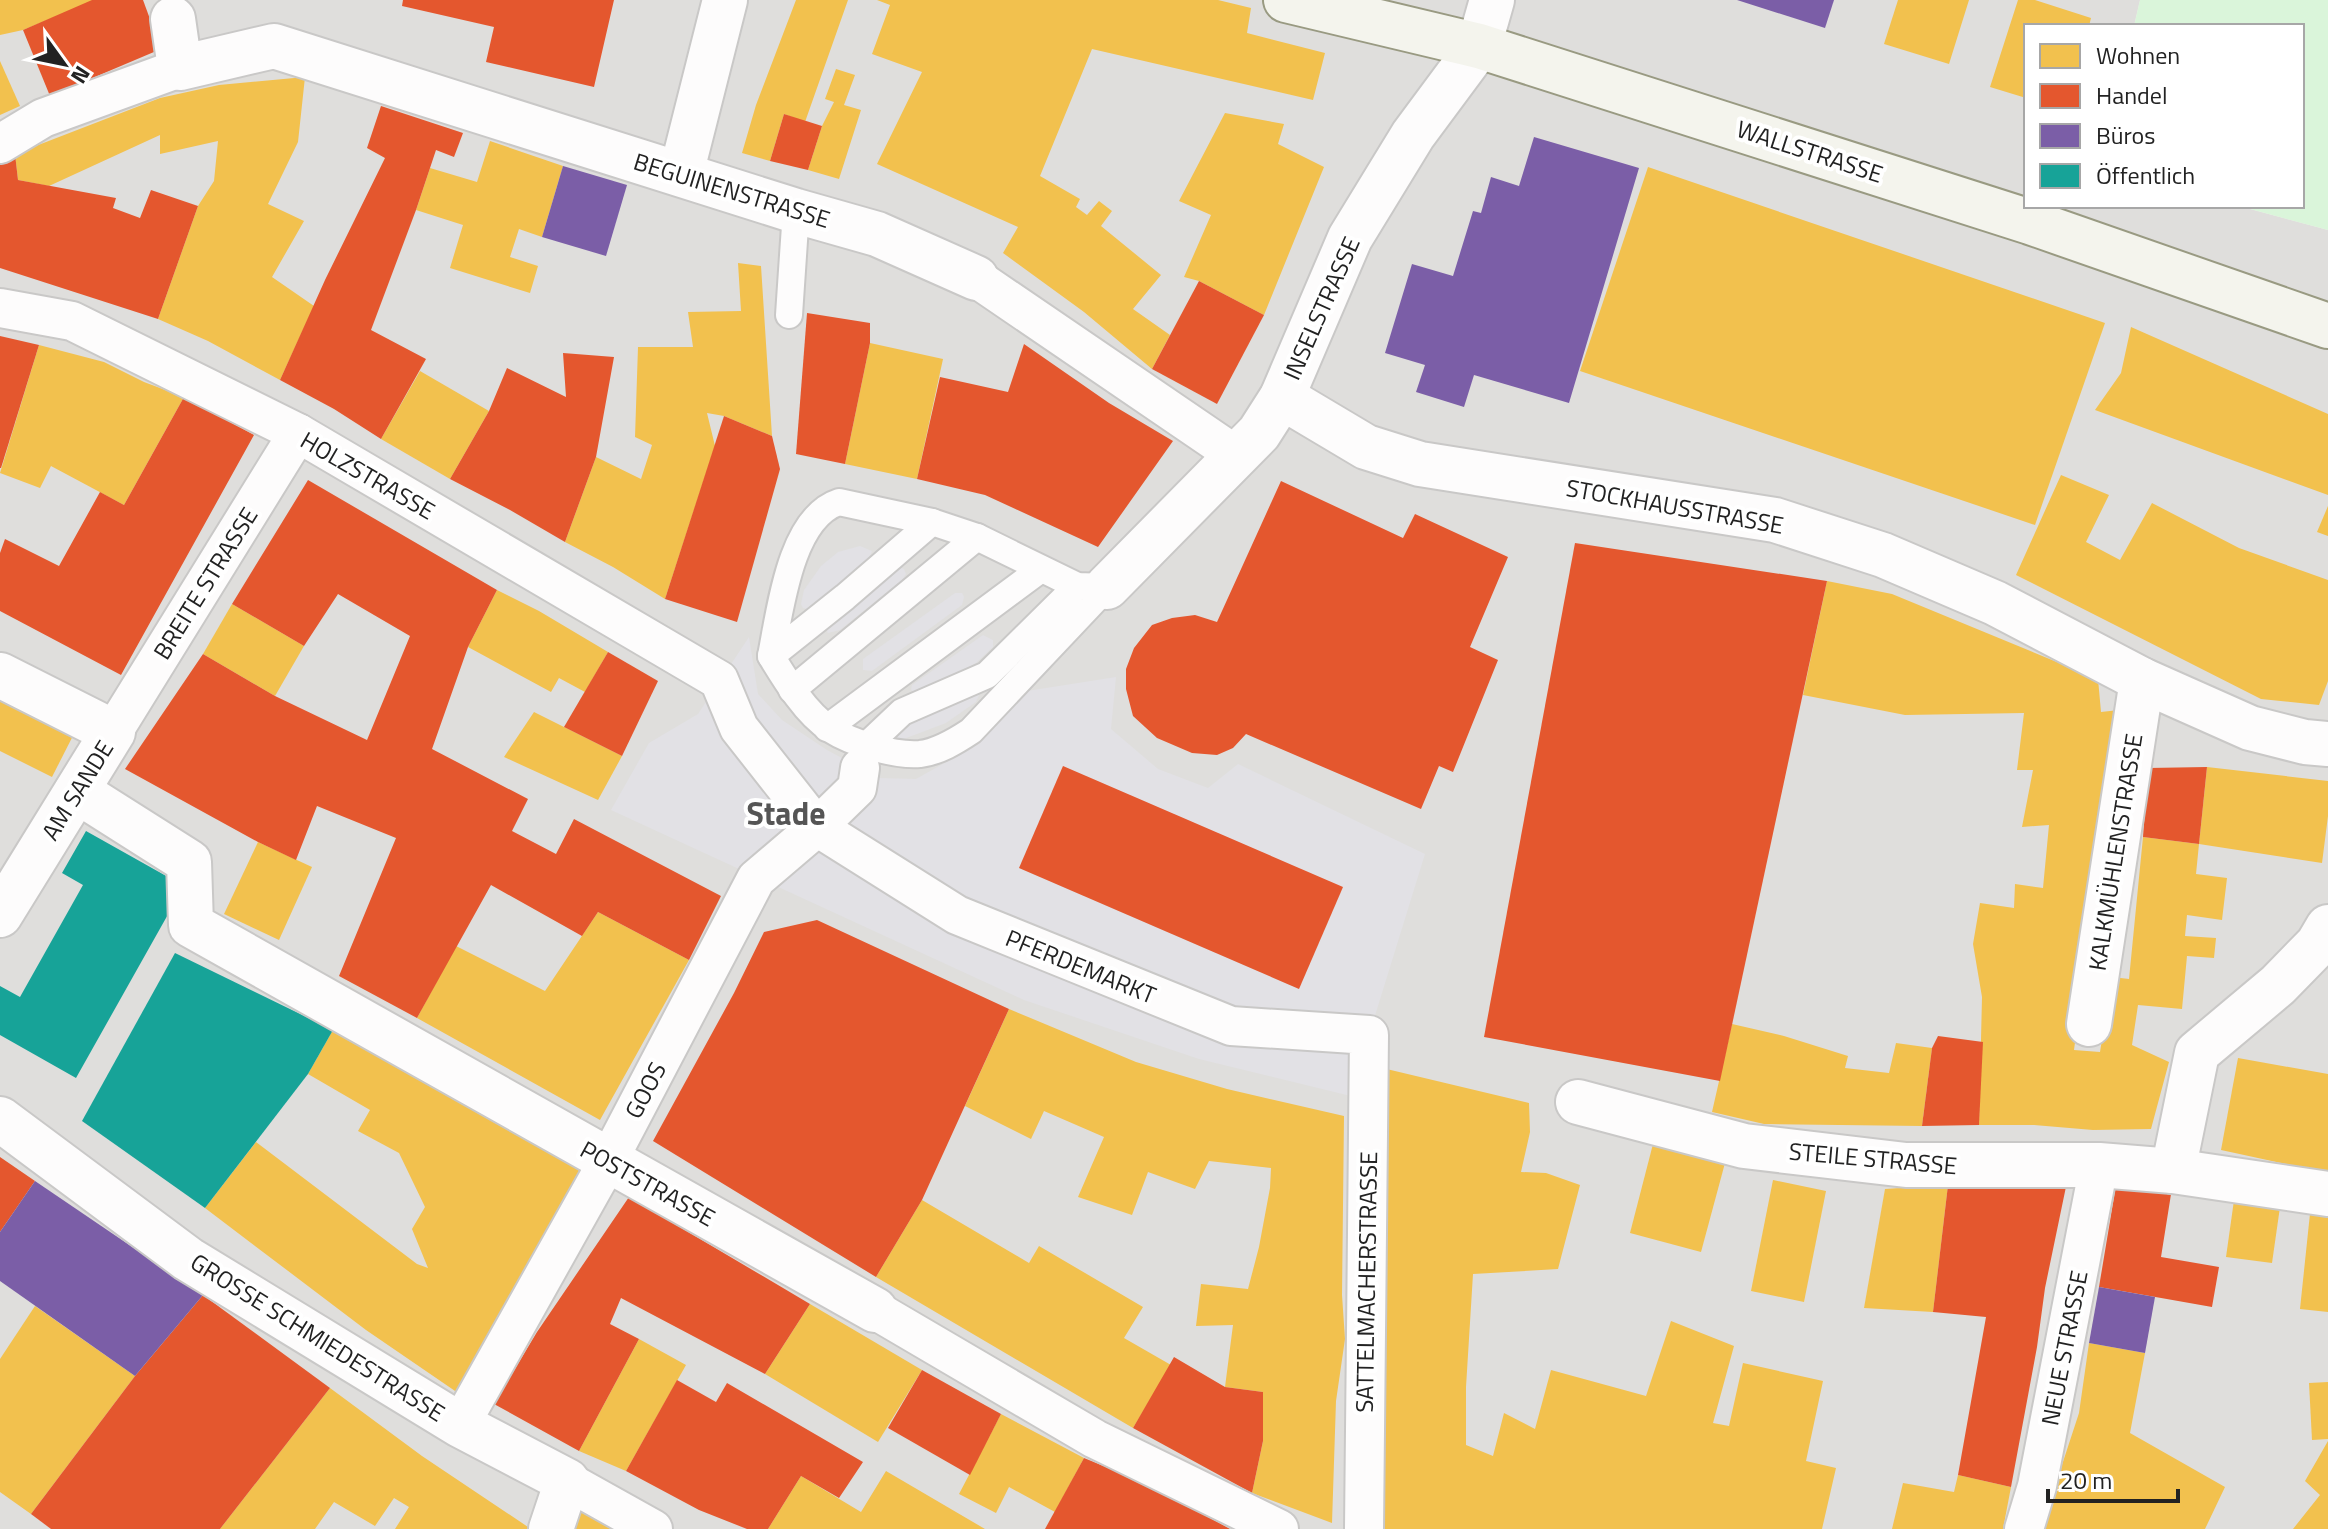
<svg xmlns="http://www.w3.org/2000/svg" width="2328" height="1529" font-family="'Titillium Web',sans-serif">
  <rect width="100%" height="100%" fill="#f0eeeb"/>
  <path fill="#dfdedc" d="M 0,0 L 2140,0 L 2134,26 L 2026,26 L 2026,206 L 2239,206 L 2328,230 L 2328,1529 L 0,1529 Z"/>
  <path fill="#daf5da" d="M 2140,0 L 2328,0 L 2328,230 L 2239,206 L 2302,206 L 2302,26 L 2134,26 Z"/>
  <g fill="#e2e1e5" fill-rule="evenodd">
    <path d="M 860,546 L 872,551 L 867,563 L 818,602 L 807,609 L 803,608 L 801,604 L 804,590 L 821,566 L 838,552 Z"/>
    <path d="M 899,567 L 904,569 L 906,574 L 902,580 L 840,630 L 828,633 L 825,628 Z"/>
    <path d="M 955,593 L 962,593 L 964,597 L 962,605 L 872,671 L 863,670 L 863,659 Z"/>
    <path d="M 983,635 L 993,640 L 993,647 L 976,663 L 931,688 L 916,693 L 911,690 L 912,685 Z"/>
    <path d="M 749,637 L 758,694 L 782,720 L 827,750 L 879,778 L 916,779 L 950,760 L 971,747 L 1027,691 L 1116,677 L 1111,729 L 1158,769 L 1208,788 L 1238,764 L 1425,854 L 1369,1035 L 1363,1099 L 1199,1059 L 1024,1000 L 611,810 L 649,743 L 698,714 ZM 1063,766 L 1343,888 L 1299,989 L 1019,868 Z"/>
    <path d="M 978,689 L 980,693 L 976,702 L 946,723 L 901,740 L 893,737 L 895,729 Z"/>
  </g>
  <g fill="#f2c14e">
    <path d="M 0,0 L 96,0 L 23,30 L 0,35 Z"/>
    <path d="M 796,0 L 848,0 L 805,122 L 784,114 L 770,161 L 742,153 L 756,105 Z"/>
    <path d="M 877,0 L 1218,0 L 1251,8 L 1247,33 L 1325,53 L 1313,100 L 1092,49 L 1040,176 L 1080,199 L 1076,207 L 1087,215 L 1099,201 L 1112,211 L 1101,226 L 1161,275 L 1133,309 L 1170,335 L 1152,369 L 1084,312 L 1003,253 L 1018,227 L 877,164 L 922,72 L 872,54 L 890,5 Z"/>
    <path d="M 1898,0 L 1969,0 L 1949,64 L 1884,44 Z"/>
    <path d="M 2018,0 L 2035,0 L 2091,18 L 2089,26 L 2026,26 L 2026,98 L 1990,87 Z"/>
    <path d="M 0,61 L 20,106 L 0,115 Z"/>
    <path d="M 836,69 L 855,75 L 844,105 L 861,110 L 839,179 L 808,170 L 822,126 L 834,102 L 825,99 Z"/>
    <path d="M 305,77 L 298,142 L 268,204 L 304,221 L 272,277 L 314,306 L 280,380 L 208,341 L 158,319 L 198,206 L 214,181 L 218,141 L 160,154 L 160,135 L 49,186 L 18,180 L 15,154 L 160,98 L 219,85 Z"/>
    <path d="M 1225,113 L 1284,124 L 1278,144 L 1324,167 L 1264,315 L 1199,281 L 1184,277 L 1211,215 L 1179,201 Z"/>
    <path d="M 490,141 L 563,166 L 542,237 L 519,229 L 510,257 L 538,266 L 530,293 L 450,268 L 463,225 L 416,210 L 430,168 L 477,182 Z"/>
    <path d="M 1648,167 L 2105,323 L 2035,525 L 1580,371 Z"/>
    <path d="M 738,263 L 761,266 L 772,436 L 724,416 L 707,413 L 715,446 L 665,599 L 613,567 L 565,542 L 596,457 L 641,479 L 652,445 L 635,437 L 638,347 L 693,347 L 688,312 L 741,311 Z"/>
    <path d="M 2131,327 L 2328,414 L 2328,495 L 2095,410 L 2121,373 Z"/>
    <path d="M 870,343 L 943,359 L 917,479 L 845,464 Z"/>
    <path d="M 39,345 L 104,362 L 144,382 L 184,397 L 124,505 L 51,466 L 40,488 L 0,473 Z"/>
    <path d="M 420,371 L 489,411 L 450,479 L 381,439 Z"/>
    <path d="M 2061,475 L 2109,495 L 2086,542 L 2120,560 L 2152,503 L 2239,548 L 2328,580 L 2328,681 L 2319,705 L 2261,699 L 2016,575 Z"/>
    <path d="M 2328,506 L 2328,536 L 2317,532 Z"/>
    <path d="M 1827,581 L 1892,594 L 2098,679 L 2101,712 L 2119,710 L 2074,1050 L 2100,1052 L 2112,977 L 2129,979 L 2143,837 L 2199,844 L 2207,767 L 2328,781 L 2328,816 L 2322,863 L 2199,844 L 2196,874 L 2227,878 L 2222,920 L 2187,915 L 2185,936 L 2216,938 L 2214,958 L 2187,956 L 2182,1009 L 2138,1005 L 2132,1045 L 2169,1062 L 2151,1129 L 2093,1130 L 2034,1125 L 1979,1125 L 1982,997 L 1973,944 L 1980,903 L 2014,908 L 2015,884 L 2043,888 L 2049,825 L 2022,827 L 2033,770 L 2017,770 L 2024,713 L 1905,715 L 1803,695 Z"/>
    <path d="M 497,590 L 539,611 L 608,652 L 585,692 L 559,678 L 551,692 L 468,647 Z"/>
    <path d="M 232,604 L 304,646 L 275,696 L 203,654 Z"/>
    <path d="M 0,693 L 81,720 L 52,777 L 0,751 Z"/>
    <path d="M 534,712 L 622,756 L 598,800 L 504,757 Z"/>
    <path d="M 258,842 L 312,867 L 279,940 L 224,914 Z"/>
    <path d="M 598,912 L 689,960 L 600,1120 L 417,1018 L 456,946 L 545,991 Z"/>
    <path d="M 1009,1009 L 1136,1062 L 1227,1089 L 1344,1116 L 1342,1295 L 1345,1339 L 1336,1401 L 1332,1523 L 1252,1493 L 1263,1441 L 1263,1392 L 1225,1387 L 1233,1325 L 1196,1326 L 1201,1284 L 1248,1289 L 1259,1247 L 1270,1188 L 1271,1168 L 1209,1161 L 1195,1189 L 1148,1172 L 1132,1215 L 1078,1197 L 1104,1137 L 1044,1111 L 1031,1139 L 965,1106 Z"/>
    <path d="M 1732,1024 L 1784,1036 L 1848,1056 L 1845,1068 L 1889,1073 L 1896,1043 L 1932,1048 L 1922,1126 L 1764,1124 L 1712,1112 Z"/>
    <path d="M 333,1030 L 587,1170 L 458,1393 L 366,1330 L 205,1208 L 256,1142 L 417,1264 L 428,1268 L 412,1229 L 425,1207 L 399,1153 L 358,1131 L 370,1110 L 308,1074 Z"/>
    <path d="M 2238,1058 L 2328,1074 L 2328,1173 L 2221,1150 Z"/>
    <path d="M 1374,1066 L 1529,1103 L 1530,1132 L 1521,1172 L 1546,1173 L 1580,1185 L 1558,1269 L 1473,1274 L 1466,1387 L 1466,1445 L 1493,1456 L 1504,1413 L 1535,1429 L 1551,1370 L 1646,1396 L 1671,1321 L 1734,1346 L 1713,1423 L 1729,1426 L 1743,1363 L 1823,1381 L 1806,1461 L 1836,1468 L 1822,1529 L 1382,1529 Z"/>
    <path d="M 1653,1144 L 1725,1163 L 1701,1252 L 1630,1233 Z"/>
    <path d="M 1773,1180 L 1826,1191 L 1804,1302 L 1751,1291 Z"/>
    <path d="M 1948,1185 L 1933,1312 L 1864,1308 L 1885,1189 Z"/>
    <path d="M 2235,1193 L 2281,1200 L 2272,1263 L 2226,1257 Z"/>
    <path d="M 922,1200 L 1029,1263 L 1039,1246 L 1143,1307 L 1124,1338 L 1171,1365 L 1133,1428 L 876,1277 Z"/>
    <path d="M 2311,1204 L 2328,1206 L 2328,1312 L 2300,1309 Z"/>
    <path d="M 810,1304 L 922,1370 L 878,1442 L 765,1374 Z"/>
    <path d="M 35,1306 L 135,1376 L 31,1514 L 0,1492 L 0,1359 Z"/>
    <path d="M 639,1339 L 686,1365 L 626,1471 L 579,1451 Z"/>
    <path d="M 2089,1343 L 2145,1353 L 2130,1433 L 2225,1487 L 2205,1529 L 2041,1529 L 2079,1413 Z"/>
    <path d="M 2328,1382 L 2328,1439 L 2312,1440 L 2309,1383 Z"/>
    <path d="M 330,1388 L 422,1456 L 531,1529 L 395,1529 L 409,1507 L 394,1498 L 375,1526 L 334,1502 L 315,1529 L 220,1529 Z"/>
    <path d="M 1001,1414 L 1084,1458 L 1055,1512 L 1009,1487 L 996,1513 L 959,1494 Z"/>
    <path d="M 2328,1441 L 2328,1529 L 2293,1529 L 2320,1495 L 2305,1481 Z"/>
    <path d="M 886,1471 L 985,1529 L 768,1529 L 801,1476 L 861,1512 Z"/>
    <path d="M 1958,1475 L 2011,1487 L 2003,1529 L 1892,1529 L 1903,1483 L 1954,1492 Z"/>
    <path d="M 576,1509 L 611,1529 L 570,1529 Z"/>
  </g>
  <g fill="#e4572e">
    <path d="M 92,0 L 143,0 L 161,49 L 50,96 L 23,30 Z"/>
    <path d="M 403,0 L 614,0 L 594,87 L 486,62 L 494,27 L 402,6 Z"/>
    <path d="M 381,106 L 463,133 L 454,157 L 436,150 L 416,210 L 371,330 L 426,359 L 381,439 L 334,409 L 280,380 L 325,280 L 385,158 L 367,148 Z"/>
    <path d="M 784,114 L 822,126 L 808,170 L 770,161 Z"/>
    <path d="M 15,154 L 18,180 L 116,198 L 113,208 L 140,218 L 151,190 L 198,206 L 158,319 L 0,268 L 0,163 Z"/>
    <path d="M 1199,281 L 1264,315 L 1217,404 L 1152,369 Z"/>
    <path d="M 807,313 L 870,323 L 870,343 L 845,464 L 796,454 Z"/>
    <path d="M 0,336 L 39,345 L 1,468 L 0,468 Z"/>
    <path d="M 1024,344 L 1109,403 L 1173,441 L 1098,547 L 985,495 L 917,479 L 940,377 L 1008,392 Z"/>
    <path d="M 563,353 L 614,357 L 596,457 L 565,542 L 510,510 L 450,479 L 489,411 L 507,368 L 566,397 Z"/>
    <path d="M 184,397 L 254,435 L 121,675 L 0,611 L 0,553 L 5,539 L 59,566 L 100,492 L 124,505 Z"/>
    <path d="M 724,416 L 772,436 L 780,469 L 737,622 L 665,599 Z"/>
    <path d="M 308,480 L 497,590 L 468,647 L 432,749 L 528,799 L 512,831 L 556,854 L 574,819 L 721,896 L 689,960 L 598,912 L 582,936 L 491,885 L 417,1018 L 339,976 L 396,838 L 317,806 L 296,860 L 258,842 L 125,769 L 203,654 L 275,696 L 367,740 L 410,636 L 338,594 L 304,646 L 232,604 Z"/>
    <path d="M 1281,481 L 1403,538 L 1415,514 L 1508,557 L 1470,647 L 1498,660 L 1453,772 L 1439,766 L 1421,809 L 1246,734 L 1233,748 L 1217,755 L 1192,753 L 1157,738 L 1133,716 L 1126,689 L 1126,669 L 1134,648 L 1152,625 L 1172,618 L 1195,615 L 1217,622 Z"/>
    <path d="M 1575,543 L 1827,581 L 1720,1081 L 1484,1037 Z"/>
    <path d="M 608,652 L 658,681 L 622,756 L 564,727 Z"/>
    <path d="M 1063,766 L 1343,887 L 1299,989 L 1019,868 Z"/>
    <path d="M 2207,767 L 2199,844 L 2143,837 L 2148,768 Z"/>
    <path d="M 817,920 L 1009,1009 L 922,1200 L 876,1277 L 653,1141 L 734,993 L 764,932 Z"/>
    <path d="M 1938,1036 L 1983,1042 L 1979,1125 L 1922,1126 L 1932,1048 Z"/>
    <path d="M 0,1157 L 35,1181 L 0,1232 Z"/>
    <path d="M 2068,1177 L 2045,1288 L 2037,1347 L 2011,1487 L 1958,1475 L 1986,1317 L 1933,1312 L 1948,1185 Z"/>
    <path d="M 2117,1179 L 2172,1188 L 2161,1257 L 2219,1267 L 2212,1307 L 2099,1287 Z"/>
    <path d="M 629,1197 L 810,1304 L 765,1374 L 621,1298 L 610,1324 L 639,1339 L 579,1451 L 494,1404 L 537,1332 Z"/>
    <path d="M 203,1295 L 330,1388 L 220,1529 L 51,1529 L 31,1514 L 135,1376 Z"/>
    <path d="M 1174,1357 L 1225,1387 L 1263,1392 L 1263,1441 L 1252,1493 L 1133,1428 Z"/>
    <path d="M 922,1370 L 1001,1414 L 970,1475 L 888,1428 Z"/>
    <path d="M 677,1380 L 716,1402 L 727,1383 L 863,1462 L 839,1498 L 801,1476 L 768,1529 L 747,1529 L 699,1510 L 626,1471 Z"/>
    <path d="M 1084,1458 L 1152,1486 L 1230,1529 L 1045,1529 Z"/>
  </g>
  <g fill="#7b5ea7">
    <path d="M 1737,0 L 1834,0 L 1825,28 Z"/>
    <path d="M 1534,137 L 1639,168 L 1569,403 L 1474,375 L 1464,407 L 1416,392 L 1425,365 L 1385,353 L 1412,264 L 1453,276 L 1473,211 L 1481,213 L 1491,177 L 1519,186 Z"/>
    <path d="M 563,166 L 627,185 L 606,256 L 542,237 Z"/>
    <path d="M 35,1181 L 203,1295 L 135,1376 L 0,1281 L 0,1232 Z"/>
    <path d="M 2099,1287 L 2155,1297 L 2145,1353 L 2089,1343 Z"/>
  </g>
  <g fill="#17a398">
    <path d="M 86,831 L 184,886 L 76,1078 L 0,1035 L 0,986 L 20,997 L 83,885 L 62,873 Z"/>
    <path d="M 175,953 L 333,1030 L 308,1074 L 205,1208 L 82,1121 Z"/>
  </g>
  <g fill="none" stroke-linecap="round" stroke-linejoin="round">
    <defs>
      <g id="service">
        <path d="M 789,315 L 796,211"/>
        <path d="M 839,502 L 932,522 L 977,537 L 1077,586 L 1107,587 L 971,731 C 956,741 938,752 920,754 C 894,756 852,743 830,729 C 806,714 785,679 771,656 C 780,611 790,518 839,502 Z"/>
        <path d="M 771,656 L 845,597 L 932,522"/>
        <path d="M 792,690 L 977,537"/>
        <path d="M 827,728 L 1041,569"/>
        <path d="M 863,757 L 865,747 L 902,712 L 987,675 L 1077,586"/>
      </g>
      <g id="pedestrian">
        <path d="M 0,144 L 43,118 L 180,68"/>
        <path d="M 976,278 L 1237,456"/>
        <path d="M 0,308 L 72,321 L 298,433 L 719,680 L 739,728 L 817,827 L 957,915 L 1231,1026 L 1369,1035 L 1364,1529"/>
        <path d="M 113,732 L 298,433"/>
        <path d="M 875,1310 L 1095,1439 L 1279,1529"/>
        <path d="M 460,1425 L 608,1161 L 756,879 L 817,827 L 857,788 L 860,768"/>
        <path d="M 567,1481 L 653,1529"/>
        <path d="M 2024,1529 L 2037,1486 L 2099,1165"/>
      </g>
      <g id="minor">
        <path d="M 173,19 L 180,68 L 274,46 L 796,211 L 877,234 L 976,278"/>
        <path d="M 681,174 L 725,0"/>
        <path d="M 1282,397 L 1366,447 L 1420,464 L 1775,520 L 1883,555 L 1995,603 L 2142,680 L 2250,728 L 2305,742 L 2328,744"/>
        <path d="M 1107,587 L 1259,433 L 1282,397 L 1350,238 L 1413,135 L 1479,46 L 1492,0"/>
        <path d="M 0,675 L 113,732 L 0,915"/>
        <path d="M 77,791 L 189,862 L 191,925 L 875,1310"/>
        <path d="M 2089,1024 L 2142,680"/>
        <path d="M 1578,1102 L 1744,1146 L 1906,1165 L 2099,1165 L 2173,1171 L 2328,1194"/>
        <path d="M 0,1119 L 188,1259 L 460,1425 L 567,1481 L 551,1529"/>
        <path d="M 2173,1171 L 2197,1053 L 2278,985 L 2318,944 L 2328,927"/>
      </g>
      <path id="secondary" d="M 1286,0 L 1479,46 L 2030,222 L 2328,326"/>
    </defs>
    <use href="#service" stroke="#c9c8c7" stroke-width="30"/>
    <use href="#pedestrian" stroke="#c9c8c7" stroke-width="42"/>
    <use href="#minor" stroke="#c9c8c7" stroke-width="48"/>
    <use href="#secondary" stroke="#999a82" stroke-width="48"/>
    <use href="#service" stroke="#fdfcfc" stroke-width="26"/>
    <use href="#pedestrian" stroke="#fdfcfc" stroke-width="38"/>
    <use href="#minor" stroke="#fdfcfc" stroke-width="44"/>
    <use href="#secondary" stroke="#f4f4ed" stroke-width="44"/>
  </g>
  <g text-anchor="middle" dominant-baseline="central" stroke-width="8" stroke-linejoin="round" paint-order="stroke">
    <g font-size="24" fill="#222" stroke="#fff">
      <text transform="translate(1810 151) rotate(18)">WALLSTRASSE</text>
      <text transform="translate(732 190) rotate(17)">BEGUINENSTRASSE</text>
      <text transform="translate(1321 308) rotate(-66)">INSELSTRASSE</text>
      <text transform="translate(368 475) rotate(30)">HOLZSTRASSE</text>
      <text transform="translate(1675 506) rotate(10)">STOCKHAUSSTRASSE</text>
      <text transform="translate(205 583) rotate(-58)">BREITE STRASSE</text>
      <text transform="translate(77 790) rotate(-58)">AM SANDE</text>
      <text transform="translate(2115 852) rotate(-81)">KALKMÜHLENSTRASSE</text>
      <text transform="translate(1081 966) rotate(22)">PFERDEMARKT</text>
      <text transform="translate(645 1090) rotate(-62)">GOOS</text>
      <text transform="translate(1873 1158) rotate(5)">STEILE STRASSE</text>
      <text transform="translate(648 1183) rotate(29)">POSTSTRASSE</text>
      <text transform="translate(1366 1282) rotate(-89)">SATTELMACHERSTRASSE</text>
      <text transform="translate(318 1337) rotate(32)">GROSSE SCHMIEDESTRASSE</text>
      <text transform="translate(2064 1348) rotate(-79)">NEUE STRASSE</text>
    </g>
    <g font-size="32" font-weight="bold" fill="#555" stroke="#fff">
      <text x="786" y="813">Stade</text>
    </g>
  </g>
  <rect x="2024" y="24" width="280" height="184" fill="#ffffff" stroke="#a7a7a7" stroke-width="2"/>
  <rect x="2040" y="44" width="40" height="24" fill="#f2c14e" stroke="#a7a7a7" stroke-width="2"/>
  <text x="2096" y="64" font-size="24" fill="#222222">Wohnen</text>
  <rect x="2040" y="84" width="40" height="24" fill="#e4572e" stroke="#a7a7a7" stroke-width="2"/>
  <text x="2096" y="104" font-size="24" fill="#222222">Handel</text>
  <rect x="2040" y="124" width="40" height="24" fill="#7b5ea7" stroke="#a7a7a7" stroke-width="2"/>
  <text x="2096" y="144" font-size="24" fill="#222222">Büros</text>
  <rect x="2040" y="164" width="40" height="24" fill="#17a398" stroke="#a7a7a7" stroke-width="2"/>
  <text x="2096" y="184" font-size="24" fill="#222222">Öffentlich</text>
  <g transform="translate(64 64) rotate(123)" stroke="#ffffff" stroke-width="6" paint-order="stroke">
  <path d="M0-6L14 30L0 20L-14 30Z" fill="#222222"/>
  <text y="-12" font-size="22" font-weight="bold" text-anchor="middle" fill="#222222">N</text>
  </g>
  <path d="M2048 1489v12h130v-12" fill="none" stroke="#222222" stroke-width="4"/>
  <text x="2060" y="1489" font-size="24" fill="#222222" stroke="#ffffff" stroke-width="6" paint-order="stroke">20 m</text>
</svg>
